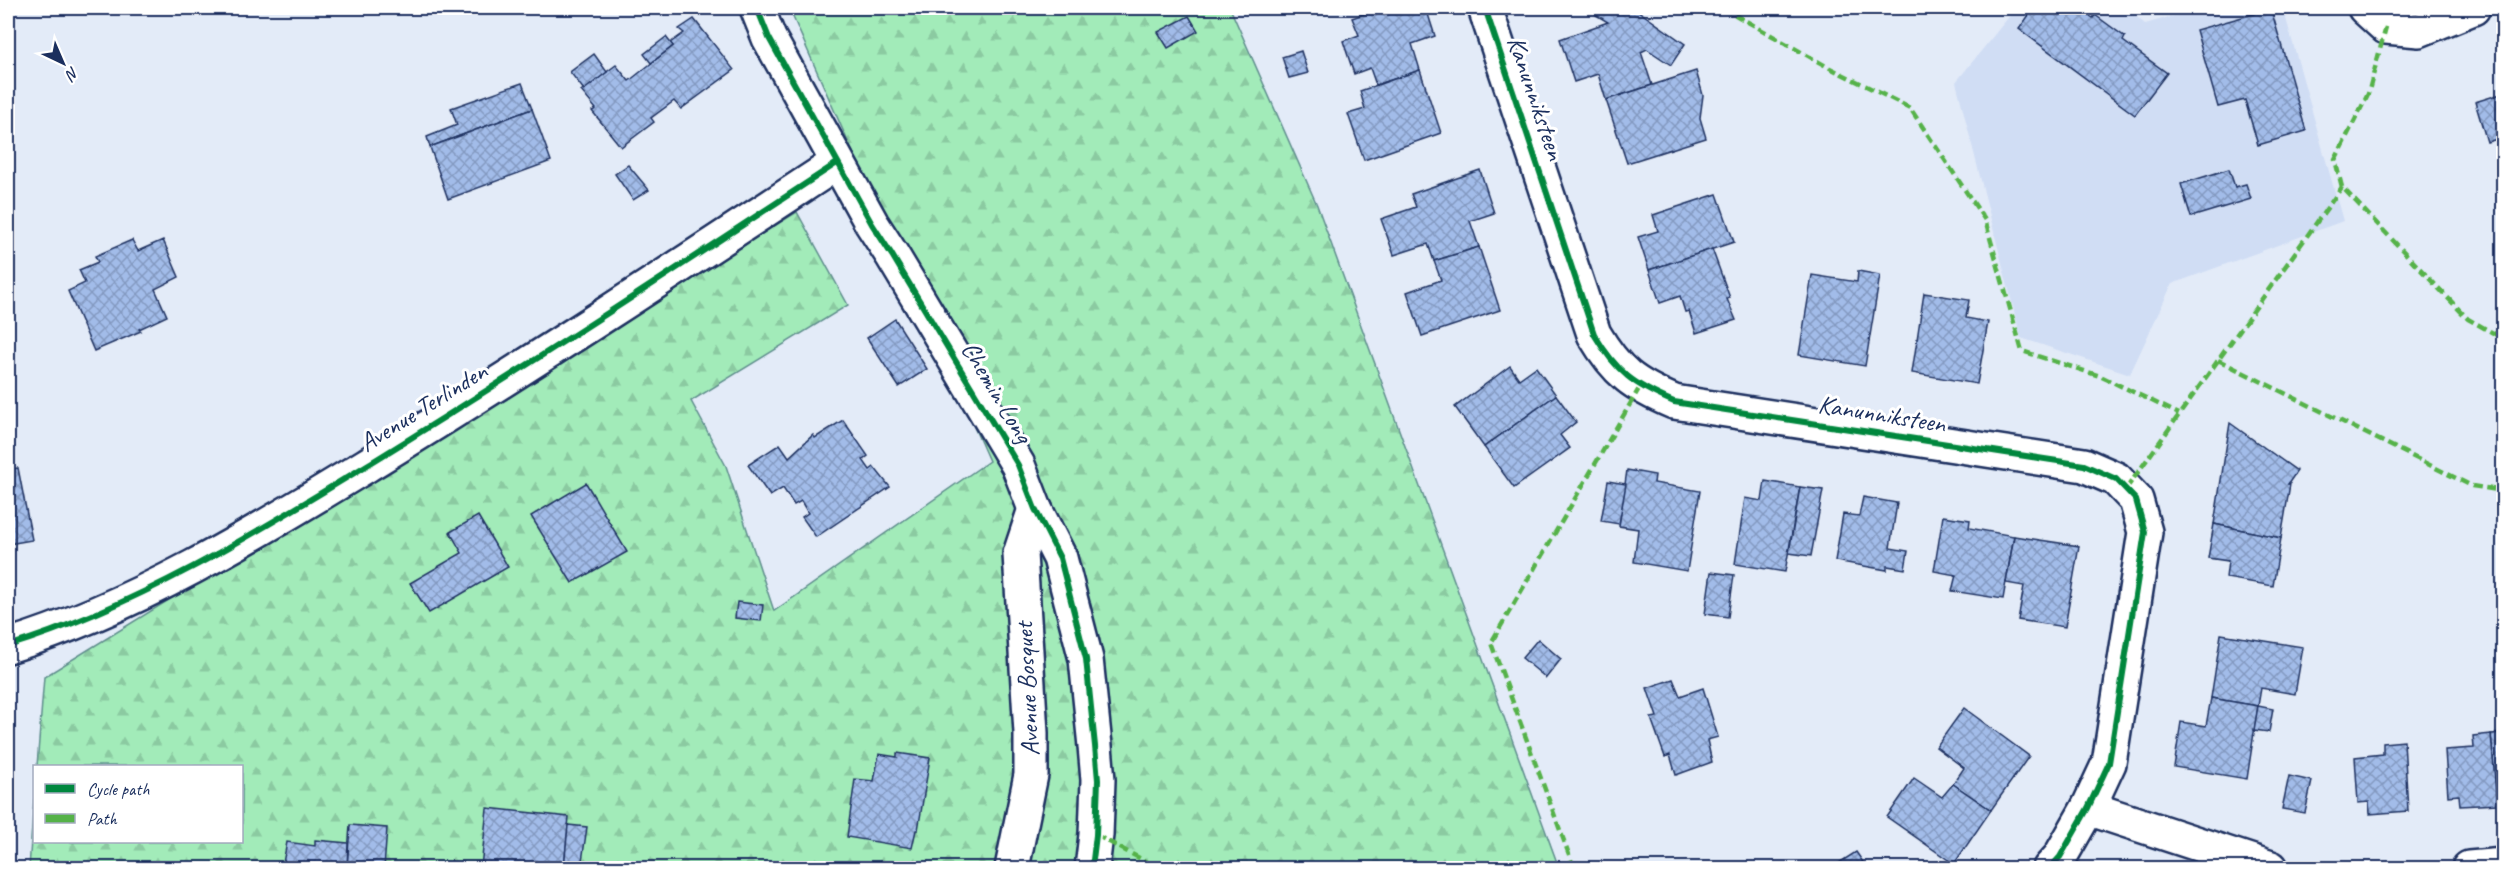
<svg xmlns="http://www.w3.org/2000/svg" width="2511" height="876" font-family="Caveat,sans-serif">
  <defs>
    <pattern id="forest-firs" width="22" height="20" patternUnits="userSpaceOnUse" patternTransform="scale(1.5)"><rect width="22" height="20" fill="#a2ebb9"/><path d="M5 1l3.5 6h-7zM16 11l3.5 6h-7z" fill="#8bcaa1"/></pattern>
    <pattern id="building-cross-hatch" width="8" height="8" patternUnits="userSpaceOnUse" patternTransform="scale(1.5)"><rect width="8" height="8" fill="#a2bce9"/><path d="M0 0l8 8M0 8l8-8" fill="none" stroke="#8399c0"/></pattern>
  </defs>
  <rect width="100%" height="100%" fill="#e3ebf8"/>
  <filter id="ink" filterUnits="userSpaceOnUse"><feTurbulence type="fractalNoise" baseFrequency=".0167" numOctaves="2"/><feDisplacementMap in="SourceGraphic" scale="12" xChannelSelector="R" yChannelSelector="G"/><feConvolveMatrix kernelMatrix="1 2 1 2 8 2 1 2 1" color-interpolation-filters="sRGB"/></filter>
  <g filter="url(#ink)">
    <path fill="#d0ddf4" d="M 2016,8 L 2126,8 L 2145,24 L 2202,8 L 2283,8 L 2343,221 L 2172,284 L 2130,374 L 2021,338 L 1956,82 Z"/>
    <path fill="url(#forest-firs)" stroke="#5e8d8c" stroke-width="1.5" d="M 789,8 L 1230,8 L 1317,205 L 1559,868 L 29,868 L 34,799 L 34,842 L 242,842 L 242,766 L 37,766 L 44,677 L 797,212 L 848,305 L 691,401 L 726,466 L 774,611 L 989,461 Z"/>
    <g fill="url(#building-cross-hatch)" stroke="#1b2f5e" stroke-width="1.5">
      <path d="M 1381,8 L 1426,8 L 1435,36 L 1412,44 L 1420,70 L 1376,85 L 1370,68 L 1354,74 L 1343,41 L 1359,35 L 1352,18 Z"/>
      <path d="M 1601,8 L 1634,8 L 1685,44 L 1671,65 L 1647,49 L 1641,52 L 1652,85 L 1606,100 L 1598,74 L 1574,82 L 1560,39 L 1608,22 L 1596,15 Z"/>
      <path d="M 2034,8 L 2078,8 L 2093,18 L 2095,15 L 2125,37 L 2123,41 L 2167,73 L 2135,115 L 2019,29 Z"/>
      <path d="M 2271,9 L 2306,131 L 2258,145 L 2245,100 L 2218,107 L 2196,30 Z"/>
      <path d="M 1189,16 L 1198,31 L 1168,48 L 1158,32 Z"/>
      <path d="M 694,19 L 734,70 L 681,109 L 674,101 L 651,118 L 654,122 L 621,147 L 592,111 L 596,109 L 581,91 L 616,65 L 629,81 L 673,46 L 670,43 L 684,33 L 679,29 Z"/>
      <path d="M 666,37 L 673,46 L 651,63 L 644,54 Z"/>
      <path d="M 1301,51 L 1308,73 L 1289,78 L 1282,57 Z"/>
      <path d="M 594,54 L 607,72 L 584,90 L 570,72 Z"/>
      <path d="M 1420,70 L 1441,133 L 1364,160 L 1348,114 L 1365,109 L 1360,91 Z"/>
      <path d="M 1696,71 L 1703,95 L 1700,118 L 1706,138 L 1627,163 L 1606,100 Z"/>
      <path d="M 522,83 L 532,109 L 430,147 L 427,137 L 457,125 L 451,108 Z"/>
      <path d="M 2504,93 L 2504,137 L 2487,142 L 2475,102 Z"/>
      <path d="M 532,109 L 551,161 L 448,199 L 430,147 Z"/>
      <path d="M 628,165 L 649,190 L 633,200 L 615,174 Z"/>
      <path d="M 2229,169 L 2235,187 L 2246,184 L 2251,199 L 2191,217 L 2181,184 Z"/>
      <path d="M 1480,170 L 1494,213 L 1470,221 L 1479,247 L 1434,261 L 1428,244 L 1394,255 L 1381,219 L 1416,207 L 1411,194 Z"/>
      <path d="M 1717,194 L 1734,242 L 1649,270 L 1638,237 L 1658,231 L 1653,215 Z"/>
      <path d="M 132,240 L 138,251 L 163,240 L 179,277 L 155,289 L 167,316 L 139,329 L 141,331 L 94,351 L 68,291 L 85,283 L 79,270 L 98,262 L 95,256 Z"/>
      <path d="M 1479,247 L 1500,310 L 1422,336 L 1407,292 L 1441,280 L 1434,261 Z"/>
      <path d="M 1712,249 L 1730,298 L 1727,299 L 1736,320 L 1696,333 L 1689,311 L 1685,312 L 1680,296 L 1660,303 L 1649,270 Z"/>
      <path d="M 1858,271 L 1880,275 L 1865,366 L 1799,355 L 1812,275 L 1857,282 Z"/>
      <path d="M 1924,293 L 1969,300 L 1966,318 L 1988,322 L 1977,384 L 1912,373 Z"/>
      <path d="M 895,319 L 927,369 L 899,387 L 867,338 Z"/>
      <path d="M 1510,366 L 1519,379 L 1536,367 L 1556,395 L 1484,447 L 1455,407 Z"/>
      <path d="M 1556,395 L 1576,422 L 1560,435 L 1570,448 L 1514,488 L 1484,447 Z"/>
      <path d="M 843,420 L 868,456 L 863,460 L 870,470 L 874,467 L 890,487 L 816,537 L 802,517 L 808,513 L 801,501 L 794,505 L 783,488 L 770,496 L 748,465 L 780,444 L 789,457 L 813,435 L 815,438 Z"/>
      <path d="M 2230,423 L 2297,471 L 2288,484 L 2290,484 L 2281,538 L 2214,524 Z"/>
      <path d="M 18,468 L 32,540 L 8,544 L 8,470 Z"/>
      <path d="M 1627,470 L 1655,475 L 1654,483 L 1700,491 L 1687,571 L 1634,562 L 1638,529 L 1619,526 Z"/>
      <path d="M 1608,481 L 1626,484 L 1619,524 L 1601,521 Z"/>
      <path d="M 1765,481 L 1800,487 L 1785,572 L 1735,564 L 1745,498 L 1762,501 Z"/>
      <path d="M 586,483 L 627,552 L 572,583 L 531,516 Z"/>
      <path d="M 1800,487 L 1823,490 L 1811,556 L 1789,553 Z"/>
      <path d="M 1863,497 L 1897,503 L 1890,548 L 1908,551 L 1905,569 L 1887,566 L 1887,570 L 1835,561 L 1843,514 L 1859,516 Z"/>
      <path d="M 478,516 L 508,567 L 429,613 L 410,583 L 462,553 L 450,532 Z"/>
      <path d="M 1943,516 L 1970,520 L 1969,528 L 2014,536 L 2003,599 L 1952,591 L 1956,575 L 1934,571 Z"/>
      <path d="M 2214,524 L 2281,538 L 2273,586 L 2226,578 L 2228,561 L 2208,558 Z"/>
      <path d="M 2014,536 L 2079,546 L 2065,627 L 2018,620 L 2024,586 L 2006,583 Z"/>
      <path d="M 1711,572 L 1734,575 L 1728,617 L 1705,614 Z"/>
      <path d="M 737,602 L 763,605 L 761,621 L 735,618 Z"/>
      <path d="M 2221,634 L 2303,647 L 2295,694 L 2261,688 L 2258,706 L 2211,698 Z"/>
      <path d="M 1538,639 L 1561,659 L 1546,678 L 1522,658 Z"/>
      <path d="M 1673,679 L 1680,696 L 1703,688 L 1718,737 L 1707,740 L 1712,762 L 1676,775 L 1670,755 L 1665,757 L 1651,718 L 1657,717 L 1647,688 Z"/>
      <path d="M 2211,698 L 2258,706 L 2247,779 L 2174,767 L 2181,722 L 2206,726 Z"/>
      <path d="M 2258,706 L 2273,709 L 2269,732 L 2254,730 Z"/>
      <path d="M 1964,708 L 2029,756 L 1991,810 L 1953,784 L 1964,768 L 1936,747 Z"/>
      <path d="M 2504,733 L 2504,804 L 2497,804 L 2491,734 Z"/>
      <path d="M 2491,734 L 2497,804 L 2460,806 L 2459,795 L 2448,796 L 2445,750 L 2474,748 L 2473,736 Z"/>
      <path d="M 2404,741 L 2408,811 L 2370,814 L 2369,802 L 2358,803 L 2355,757 L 2383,754 L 2383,743 Z"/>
      <path d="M 897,753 L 930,758 L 918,830 L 916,830 L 912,848 L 847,837 L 855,779 L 874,781 L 879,754 L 897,757 Z"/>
      <path d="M 2289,776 L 2312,781 L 2305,813 L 2282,809 Z"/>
      <path d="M 1914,778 L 1942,797 L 1953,784 L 1991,810 L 1954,864 L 1887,817 Z"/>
      <path d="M 487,808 L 569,817 L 564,868 L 481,868 Z"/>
      <path d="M 350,825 L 387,828 L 384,868 L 347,868 Z"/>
      <path d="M 568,825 L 587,827 L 581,868 L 564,868 Z"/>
      <path d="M 315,840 L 348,843 L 347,868 L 282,868 L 287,842 L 315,846 Z"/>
      <path d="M 1856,852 L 1867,868 L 1831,868 Z"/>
    </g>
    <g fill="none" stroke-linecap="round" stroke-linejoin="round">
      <defs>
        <g id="street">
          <path d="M 757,8 L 769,38 L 872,224 L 892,255 L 1018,465 L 1035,509 L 1060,558 L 1086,659 L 1095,746 L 1098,780 L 1096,835 L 1092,868"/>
          <path d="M 1485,8 L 1594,334 C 1617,373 1634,385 1674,402 L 2084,465 L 2116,479 L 2136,500 L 2145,532 L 2109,763 L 2088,808 L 2060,857 L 2050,868"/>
          <path d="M 2365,8 L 2386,27 L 2419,30 L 2473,8"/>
          <path d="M 8,646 C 139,606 261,530 377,459 C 533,363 685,263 837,163"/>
          <path d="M 2088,808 L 2271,868"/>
          <path d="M 1012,868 L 1031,775 L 1031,733 L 1020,554 L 1035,509"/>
          <path d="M 2469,868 L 2504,865"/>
        </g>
      </defs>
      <use href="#street" stroke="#1b2f5e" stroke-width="38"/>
      <use href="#street" stroke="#fff" stroke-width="33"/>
      <g stroke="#55b248" stroke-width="4.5" stroke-dasharray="9 4.5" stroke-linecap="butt">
        <path d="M 1723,8 L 1826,66 L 1910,108 L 1985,220 L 2022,351 L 2100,376 L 2179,414"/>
        <path d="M 2386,27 L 2368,94 L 2335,160 L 2342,187 L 2468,319 L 2504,339"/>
        <path d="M 2218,360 L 2472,486 L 2504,491"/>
        <path d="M 2126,489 L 2342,187"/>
        <path d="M 1096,835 L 1158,868"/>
        <path d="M 1574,868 L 1491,643 L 1640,387"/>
      </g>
      <defs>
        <g id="cycleway">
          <path d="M 757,8 L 769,38 L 872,224 L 892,255 L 1018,465 L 1035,509 L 1060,558 L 1086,659 L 1095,746 L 1098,780 L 1096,835 L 1092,868"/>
          <path d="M 1485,8 L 1594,334 C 1617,373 1634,385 1674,402 L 2084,465 L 2116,479 L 2136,500 L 2145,532 L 2109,763 L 2088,808 L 2060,857 L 2050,868"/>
          <path d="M 8,646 C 139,606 261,530 377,459 C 533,363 685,263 837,163"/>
        </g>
      </defs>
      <use href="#cycleway" stroke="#fff" stroke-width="10"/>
      <use href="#cycleway" stroke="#00873e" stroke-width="6"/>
    </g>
  </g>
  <g text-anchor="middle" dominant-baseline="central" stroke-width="6" stroke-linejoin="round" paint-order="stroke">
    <g font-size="26" fill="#1b2f5e" stroke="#fff">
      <text transform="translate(1536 98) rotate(71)">Kanunniksteen</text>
      <text transform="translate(997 392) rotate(59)">Chemin Long</text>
      <text transform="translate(423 407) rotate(-32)">Avenue Terlinden</text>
      <text transform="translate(1882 414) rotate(9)">Kanunniksteen</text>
      <text transform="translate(1027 689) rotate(-93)">Avenue Bosquet</text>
    </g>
  </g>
  <rect width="2511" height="876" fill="none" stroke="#fff" stroke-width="30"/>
  <rect x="15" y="15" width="2481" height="846" fill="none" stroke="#1b2f5e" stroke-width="2" filter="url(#ink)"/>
  <rect x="33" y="765" width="210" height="78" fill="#ffffff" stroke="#a4acbf" stroke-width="1.5"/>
  <rect x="45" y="784" width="30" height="9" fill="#00873e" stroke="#a4acbf" stroke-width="1.5"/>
  <text x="87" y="795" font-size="18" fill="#1b2f5e">Cycle path</text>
  <rect x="45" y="814" width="30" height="9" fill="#55b248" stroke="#a4acbf" stroke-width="1.5"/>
  <text x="87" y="825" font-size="18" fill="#1b2f5e">Path</text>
  <g transform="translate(63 63) rotate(136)" stroke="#ffffff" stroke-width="4.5" paint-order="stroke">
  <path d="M0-4.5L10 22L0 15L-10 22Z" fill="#1b2f5e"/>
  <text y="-9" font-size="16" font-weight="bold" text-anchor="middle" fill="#1b2f5e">N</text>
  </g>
</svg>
